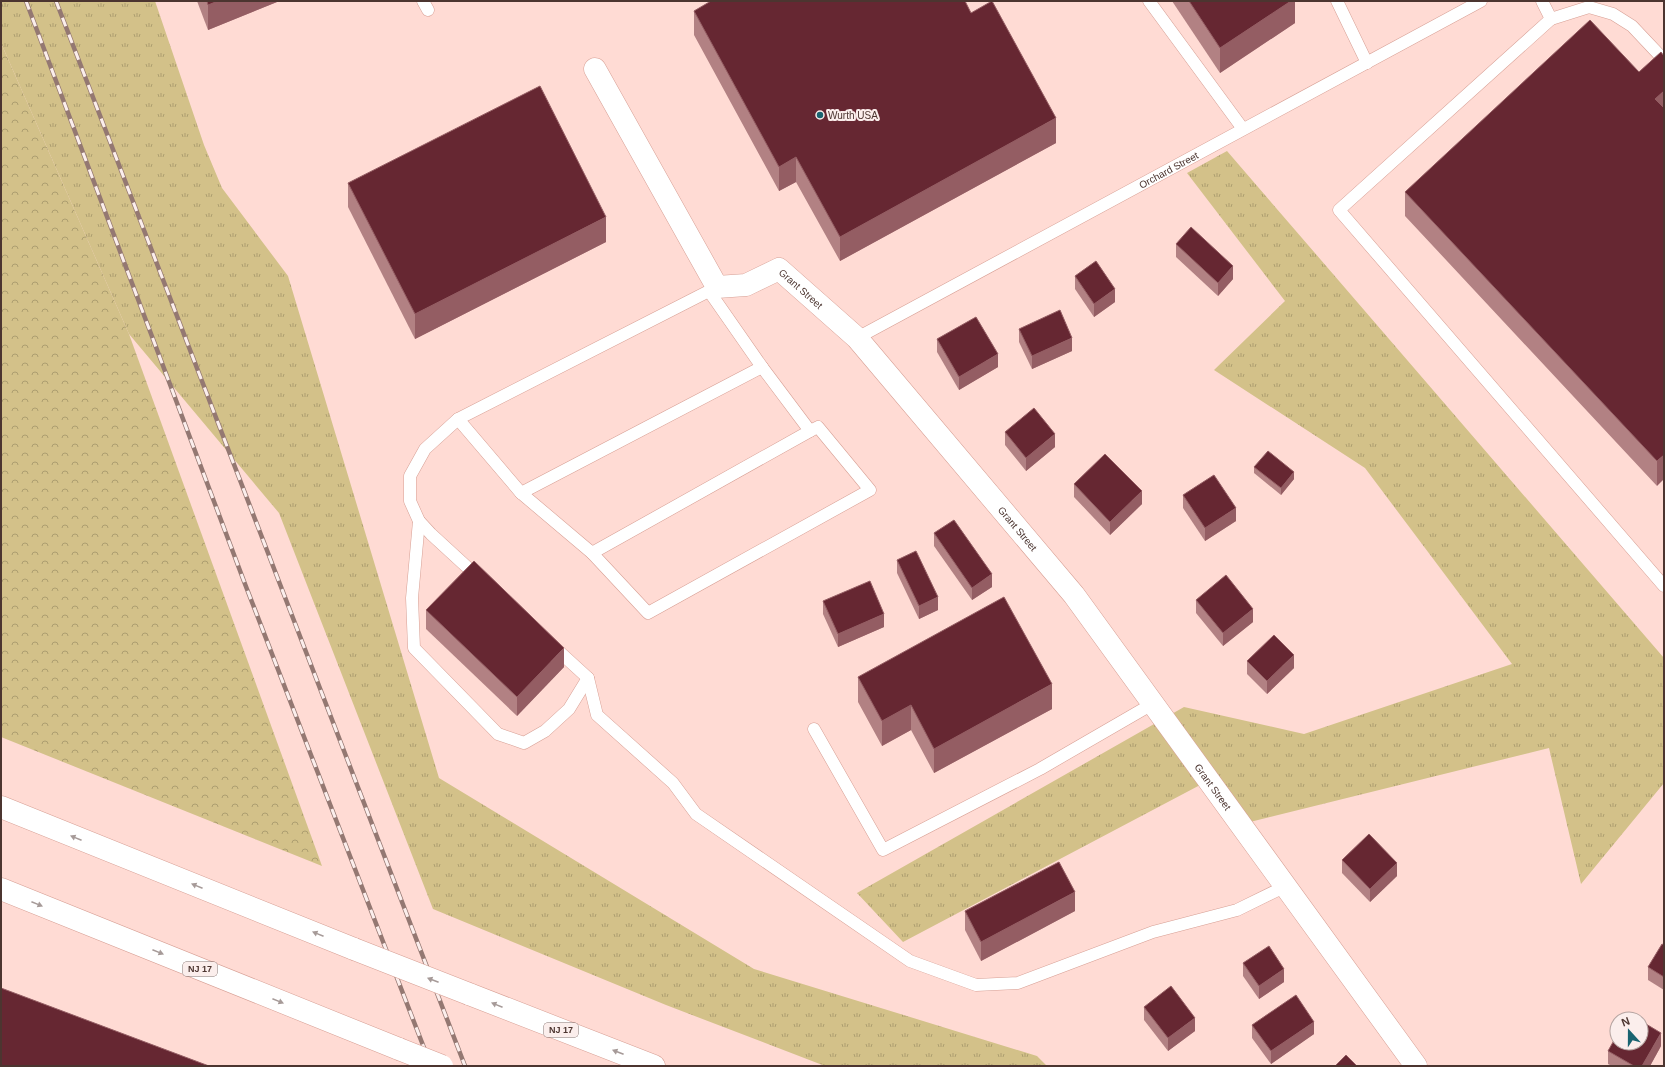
<svg xmlns="http://www.w3.org/2000/svg" width="1665" height="1067" font-family="Arial,sans-serif">
  <defs>
    <pattern id="grass-tufts" width="24" height="20" patternUnits="userSpaceOnUse"><rect width="24" height="20" fill="#d3c189"/><path d="M3 7l-1-3M5 7V3M7 7l1-3M15 17l-1-3M17 17v-4M19 17l1-3" fill="none" stroke="#ad9e70"/></pattern>
    <pattern id="forest-crowns" width="20" height="18" patternUnits="userSpaceOnUse"><rect width="20" height="18" fill="#d3c189"/><path d="M2 6a3 3 0 1 1 6 0M12 15a3 3 0 1 1 6 0" fill="none" stroke="#ad9e70"/></pattern>
  </defs>
  <rect width="100%" height="100%" fill="#ffdbd4"/>
  <g fill="url(#grass-tufts)">
    <path d="M 1,1 L 155,1 L 204,145 L 222,188 L 288,276 L 439,778 L 754,969 L 1037,1056 L 1047,1066 L 825,1066 L 666,1005 L 433,909 L 279,513 L 129,334 L 1,43 Z"/>
    <path d="M 1227,151 L 1664,658 L 1664,783 L 1581,884 L 1549,748 L 1230,827 L 1202,784 L 903,942 L 857,893 L 1184,707 L 1304,734 L 1512,664 L 1365,468 L 1214,370 L 1285,301 L 1187,173 Z"/>
  </g>
  <path fill="url(#forest-crowns)" d="M 1,43 L 129,334 L 322,866 L 1,737 Z"/>
  <g fill="none" stroke-linecap="round" stroke-linejoin="round">
    <defs>
      <g id="service">
        <path d="M 423,1 L 428,10"/>
        <path d="M 1149,1 L 1243,129"/>
        <path d="M 1337,1 L 1367,63"/>
        <path d="M 1542,1 L 1551,19 L 1339,210 L 1664,586"/>
        <path d="M 1551,19 L 1589,7 L 1613,14 L 1632,26 L 1664,60"/>
        <path d="M 709,291 L 762,367 L 521,493 L 458,419 L 709,291 L 717,287"/>
        <path id="s1" d="M 857,338 L 1481,1"/>
        <path d="M 458,419 L 425,449 L 410,476 L 410,501 L 419,521 L 431,534 L 480,579"/>
        <path d="M 521,493 L 592,553 L 810,431 L 762,367"/>
        <path d="M 419,521 L 412,598 L 414,648 L 498,734 L 524,743 L 545,731 L 569,709 L 588,678"/>
        <path d="M 592,553 L 648,613 L 870,490 L 818,427 L 810,431"/>
        <path d="M 553,646 L 588,678 L 597,715 L 673,783 L 696,814 L 910,961 L 976,985 L 1018,983 L 1153,932 L 1237,910 L 1286,886"/>
        <path d="M 814,729 L 883,850 L 1040,769 L 1154,703"/>
      </g>
      <g id="minor">
        <path id="s2" d="M 595,69 L 717,287 L 746,285 L 779,269 L 857,338 L 1074,595 L 1416,1066"/>
      </g>
      <g id="trunk">
        <path d="M 1,807 L 354,949"/>
        <path d="M 1,889 L 399,1049"/>
        <path d="M 469,994 L 654,1066"/>
      </g>
    </defs>
    <use href="#service" stroke="#d79f94" stroke-width="13"/>
    <use href="#minor" stroke="#d79f94" stroke-width="23"/>
    <use href="#trunk" stroke="#d79f94" stroke-width="23"/>
    <use href="#service" stroke="#fff" stroke-width="12"/>
    <use href="#minor" stroke="#fff" stroke-width="22"/>
    <use href="#trunk" stroke="#fff" stroke-width="22"/>
    <defs>
      <g id="rail">
        <path d="M 26,1 L 245,584 L 431,1066"/>
        <path d="M 56,1 L 465,1066"/>
      </g>
    </defs>
    <use href="#rail" stroke="#947872" stroke-width="4.5"/>
    <use href="#rail" stroke="#fbeeec" stroke-width="3" stroke-dasharray="9" stroke-linecap="butt"/>
    <defs>
      <g id="trunk-bridge">
        <path d="M 354,949 L 469,994"/>
        <path d="M 399,1049 L 442,1066"/>
      </g>
    </defs>
    <use href="#trunk-bridge" stroke="#d79f94" stroke-width="23" stroke-linecap="butt"/>
    <use href="#trunk-bridge" stroke="#fff" stroke-width="22"/>
  </g>
  <g fill="#b28183">
    <path d="M 197,1 L 277,1 L 277,2 L 208,30 Z"/>
    <path d="M 1172,1 L 1295,1 L 1295,23 L 1220,73 Z"/>
    <path d="M 694,11 L 971,13 L 1056,143 L 840,261 L 796,182 L 779,191 L 694,35 Z"/>
    <path d="M 1661,52 L 1657,486 L 1405,216 L 1405,192 L 1639,72 Z"/>
    <path d="M 348,183 L 606,242 L 415,339 L 348,207 Z"/>
    <path d="M 1176,244 L 1233,279 L 1218,296 L 1176,257 Z"/>
    <path d="M 1075,276 L 1115,302 L 1094,317 L 1075,289 Z"/>
    <path d="M 1019,329 L 1072,351 L 1032,369 L 1019,342 Z"/>
    <path d="M 937,339 L 998,367 L 959,390 L 937,352 Z"/>
    <path d="M 1005,432 L 1055,447 L 1026,471 L 1005,445 Z"/>
    <path d="M 1254,467 L 1294,479 L 1281,495 L 1254,473 Z"/>
    <path d="M 1074,484 L 1142,504 L 1110,535 L 1074,497 Z"/>
    <path d="M 1183,495 L 1236,521 L 1205,541 L 1183,508 Z"/>
    <path d="M 934,533 L 992,587 L 972,600 L 934,546 Z"/>
    <path d="M 897,560 L 938,610 L 919,619 L 897,573 Z"/>
    <path d="M 1196,600 L 1253,622 L 1223,646 L 1196,613 Z"/>
    <path d="M 823,601 L 884,627 L 838,647 L 823,614 Z"/>
    <path d="M 426,610 L 564,667 L 517,716 L 426,629 Z"/>
    <path d="M 1247,661 L 1294,668 L 1267,694 L 1247,674 Z"/>
    <path d="M 858,677 L 1052,709 L 934,773 L 911,730 L 882,746 L 858,702 Z"/>
    <path d="M 1342,860 L 1397,876 L 1370,902 L 1342,873 Z"/>
    <path d="M 965,911 L 1075,911 L 981,961 L 965,930 Z"/>
    <path d="M 1664,945 L 1664,990 L 1648,980 L 1648,967 Z"/>
    <path d="M 1243,963 L 1284,982 L 1259,999 L 1243,976 Z"/>
    <path d="M 1144,1007 L 1195,1031 L 1168,1051 L 1144,1020 Z"/>
    <path d="M 1252,1025 L 1314,1034 L 1271,1064 L 1252,1038 Z"/>
    <path d="M 1661,1046 L 1650,1066 L 1612,1066 L 1608,1064 L 1608,1051 Z"/>
  </g>
  <g fill="#945d63">
    <path d="M 218,1 L 277,1 L 277,2 L 208,30 L 208,5 Z"/>
    <path d="M 1291,1 L 1295,1 L 1295,23 L 1220,73 L 1220,48 Z"/>
    <path d="M 1664,91 L 1664,115 L 1655,99 Z"/>
    <path d="M 1056,118 L 1056,143 L 840,261 L 840,237 Z"/>
    <path d="M 796,157 L 796,182 L 779,191 L 779,167 Z"/>
    <path d="M 606,217 L 606,242 L 415,339 L 415,314 Z"/>
    <path d="M 1233,266 L 1233,279 L 1218,296 L 1218,283 Z"/>
    <path d="M 1115,289 L 1115,302 L 1094,317 L 1094,304 Z"/>
    <path d="M 1072,338 L 1072,351 L 1032,369 L 1032,356 Z"/>
    <path d="M 998,354 L 998,367 L 959,390 L 959,377 Z"/>
    <path d="M 1055,434 L 1055,447 L 1026,471 L 1026,458 Z"/>
    <path d="M 1664,455 L 1664,479 L 1657,486 L 1657,461 Z"/>
    <path d="M 1294,472 L 1294,479 L 1281,495 L 1281,488 Z"/>
    <path d="M 1142,491 L 1142,504 L 1110,535 L 1110,522 Z"/>
    <path d="M 1236,508 L 1236,521 L 1205,541 L 1205,528 Z"/>
    <path d="M 992,574 L 992,587 L 972,600 L 972,588 Z"/>
    <path d="M 938,597 L 938,610 L 919,619 L 919,606 Z"/>
    <path d="M 1253,609 L 1253,622 L 1223,646 L 1223,633 Z"/>
    <path d="M 884,614 L 884,627 L 838,647 L 838,634 Z"/>
    <path d="M 564,648 L 564,667 L 517,716 L 517,697 Z"/>
    <path d="M 1294,655 L 1294,668 L 1267,694 L 1267,681 Z"/>
    <path d="M 1052,684 L 1052,709 L 934,773 L 934,749 Z"/>
    <path d="M 911,705 L 911,730 L 882,746 L 882,721 Z"/>
    <path d="M 1397,863 L 1397,876 L 1370,902 L 1370,889 Z"/>
    <path d="M 1075,892 L 1075,911 L 981,961 L 981,942 Z"/>
    <path d="M 1284,969 L 1284,982 L 1259,999 L 1259,986 Z"/>
    <path d="M 1195,1018 L 1195,1031 L 1168,1051 L 1168,1038 Z"/>
    <path d="M 1314,1022 L 1314,1034 L 1271,1064 L 1271,1051 Z"/>
    <path d="M 1661,1033 L 1661,1046 L 1650,1066 L 1642,1066 Z"/>
  </g>
  <g fill="#662732" stroke="#945d63">
    <path d="M 207,1 L 218,1 L 208,5 Z"/>
    <path d="M 711,1 L 965,1 L 971,13 L 992,1 L 1056,118 L 840,237 L 796,157 L 779,167 L 694,11 Z"/>
    <path d="M 1189,1 L 1291,1 L 1220,48 Z"/>
    <path d="M 1590,20 L 1639,72 L 1661,52 L 1664,56 L 1664,91 L 1655,99 L 1664,108 L 1664,455 L 1657,461 L 1405,192 Z"/>
    <path d="M 540,86 L 606,217 L 415,314 L 348,183 Z"/>
    <path d="M 1191,227 L 1233,266 L 1218,283 L 1176,244 Z"/>
    <path d="M 1096,261 L 1115,289 L 1094,304 L 1075,276 Z"/>
    <path d="M 1060,310 L 1072,338 L 1032,356 L 1019,329 Z"/>
    <path d="M 976,317 L 998,354 L 959,377 L 937,339 Z"/>
    <path d="M 1034,408 L 1055,434 L 1026,458 L 1005,432 Z"/>
    <path d="M 1268,451 L 1294,472 L 1281,488 L 1254,467 Z"/>
    <path d="M 1105,454 L 1142,491 L 1110,522 L 1074,484 Z"/>
    <path d="M 1214,475 L 1236,508 L 1205,528 L 1183,495 Z"/>
    <path d="M 954,520 L 992,574 L 972,588 L 934,533 Z"/>
    <path d="M 916,551 L 938,597 L 919,606 L 897,560 Z"/>
    <path d="M 474,561 L 564,648 L 517,697 L 426,610 Z"/>
    <path d="M 1226,575 L 1253,609 L 1223,633 L 1196,600 Z"/>
    <path d="M 870,581 L 884,614 L 838,634 L 823,601 Z"/>
    <path d="M 1004,597 L 1052,684 L 934,749 L 911,705 L 882,721 L 858,677 Z"/>
    <path d="M 1274,635 L 1294,655 L 1267,681 L 1247,661 Z"/>
    <path d="M 1369,834 L 1397,863 L 1370,889 L 1342,860 Z"/>
    <path d="M 1059,862 L 1075,892 L 981,942 L 965,911 Z"/>
    <path d="M 1662,944 L 1664,945 L 1664,977 L 1648,967 Z"/>
    <path d="M 1269,946 L 1284,969 L 1259,986 L 1243,963 Z"/>
    <path d="M 1171,986 L 1195,1018 L 1168,1038 L 1144,1007 Z"/>
    <path d="M 1,988 L 209,1066 L 1,1066 Z"/>
    <path d="M 1296,995 L 1314,1022 L 1271,1051 L 1252,1025 Z"/>
    <path d="M 1629,1014 L 1637,1019 L 1627,1019 Z"/>
    <path d="M 1641,1021 L 1661,1033 L 1642,1066 L 1634,1066 L 1608,1051 L 1617,1035 L 1617,1043 L 1641,1043 Z"/>
    <path d="M 1346,1055 L 1357,1066 L 1335,1066 Z"/>
  </g>
  <defs><path id="oneway-solid" d="M-6-.8H1V-3.2L6.5 0L1 3.2V.8H-6Z"/></defs>
  <g fill="#a69a98">
    <use href="#oneway-solid" transform="translate(76 838) rotate(-158)"/>
    <use href="#oneway-solid" transform="translate(197 886) rotate(-158)"/>
    <use href="#oneway-solid" transform="translate(37 904) rotate(22)"/>
    <use href="#oneway-solid" transform="translate(318 934) rotate(-158)"/>
    <use href="#oneway-solid" transform="translate(158 952) rotate(22)"/>
    <use href="#oneway-solid" transform="translate(433 980) rotate(-159)"/>
    <use href="#oneway-solid" transform="translate(278 1001) rotate(22)"/>
    <use href="#oneway-solid" transform="translate(497 1005) rotate(-158)"/>
    <use href="#oneway-solid" transform="translate(618 1052) rotate(-159)"/>
  </g>
  <circle fill="#196370" stroke="#fbeeec" stroke-width="1.5" cx="820" cy="115" r="4"/>
  <g text-anchor="middle" dominant-baseline="central" stroke-width="4" stroke-linejoin="round" paint-order="stroke">
    <g fill="#fbeeec" stroke="#806c68" stroke-width="1">
      <rect x="183" y="962" width="34" height="14" rx="3"/>
      <rect x="544" y="1023" width="34" height="14" rx="3"/>
    </g>
    <g font-size="9" font-weight="bold" fill="#4c3530">
      <text x="200" y="969">NJ 17</text>
      <text x="561" y="1030">NJ 17</text>
    </g>
    <g font-size="10" fill="#4c3530" stroke="#fbeeec" text-anchor="start">
      <text x="828" y="115">Wurth USA</text>
    </g>
    <g font-size="10" fill="#4c3530" stroke="#fbeeec">
      <text stroke="none"><textPath href="#s1" startOffset="354">Orchard Street</textPath></text>
      <text stroke="none"><textPath href="#s2" startOffset="345">Grant Street</textPath></text>
      <text stroke="none"><textPath href="#s2" startOffset="669">Grant Street</textPath></text>
      <text stroke="none"><textPath href="#s2" startOffset="993">Grant Street</textPath></text>
    </g>
  </g>
  <rect width="1665" height="1067" fill="none" stroke="#4c3530" stroke-width="4"/>
  <g transform="translate(1629 1031) rotate(339)"><circle r="19" fill="#fbeeec" stroke="#b5a4a1"/>
  <path d="M0-3L7 15L0 10L-7 15Z" fill="#196370"/>
  <text y="-6" font-size="11" font-weight="bold" text-anchor="middle" fill="#4c3530">N</text>
  </g>
</svg>
